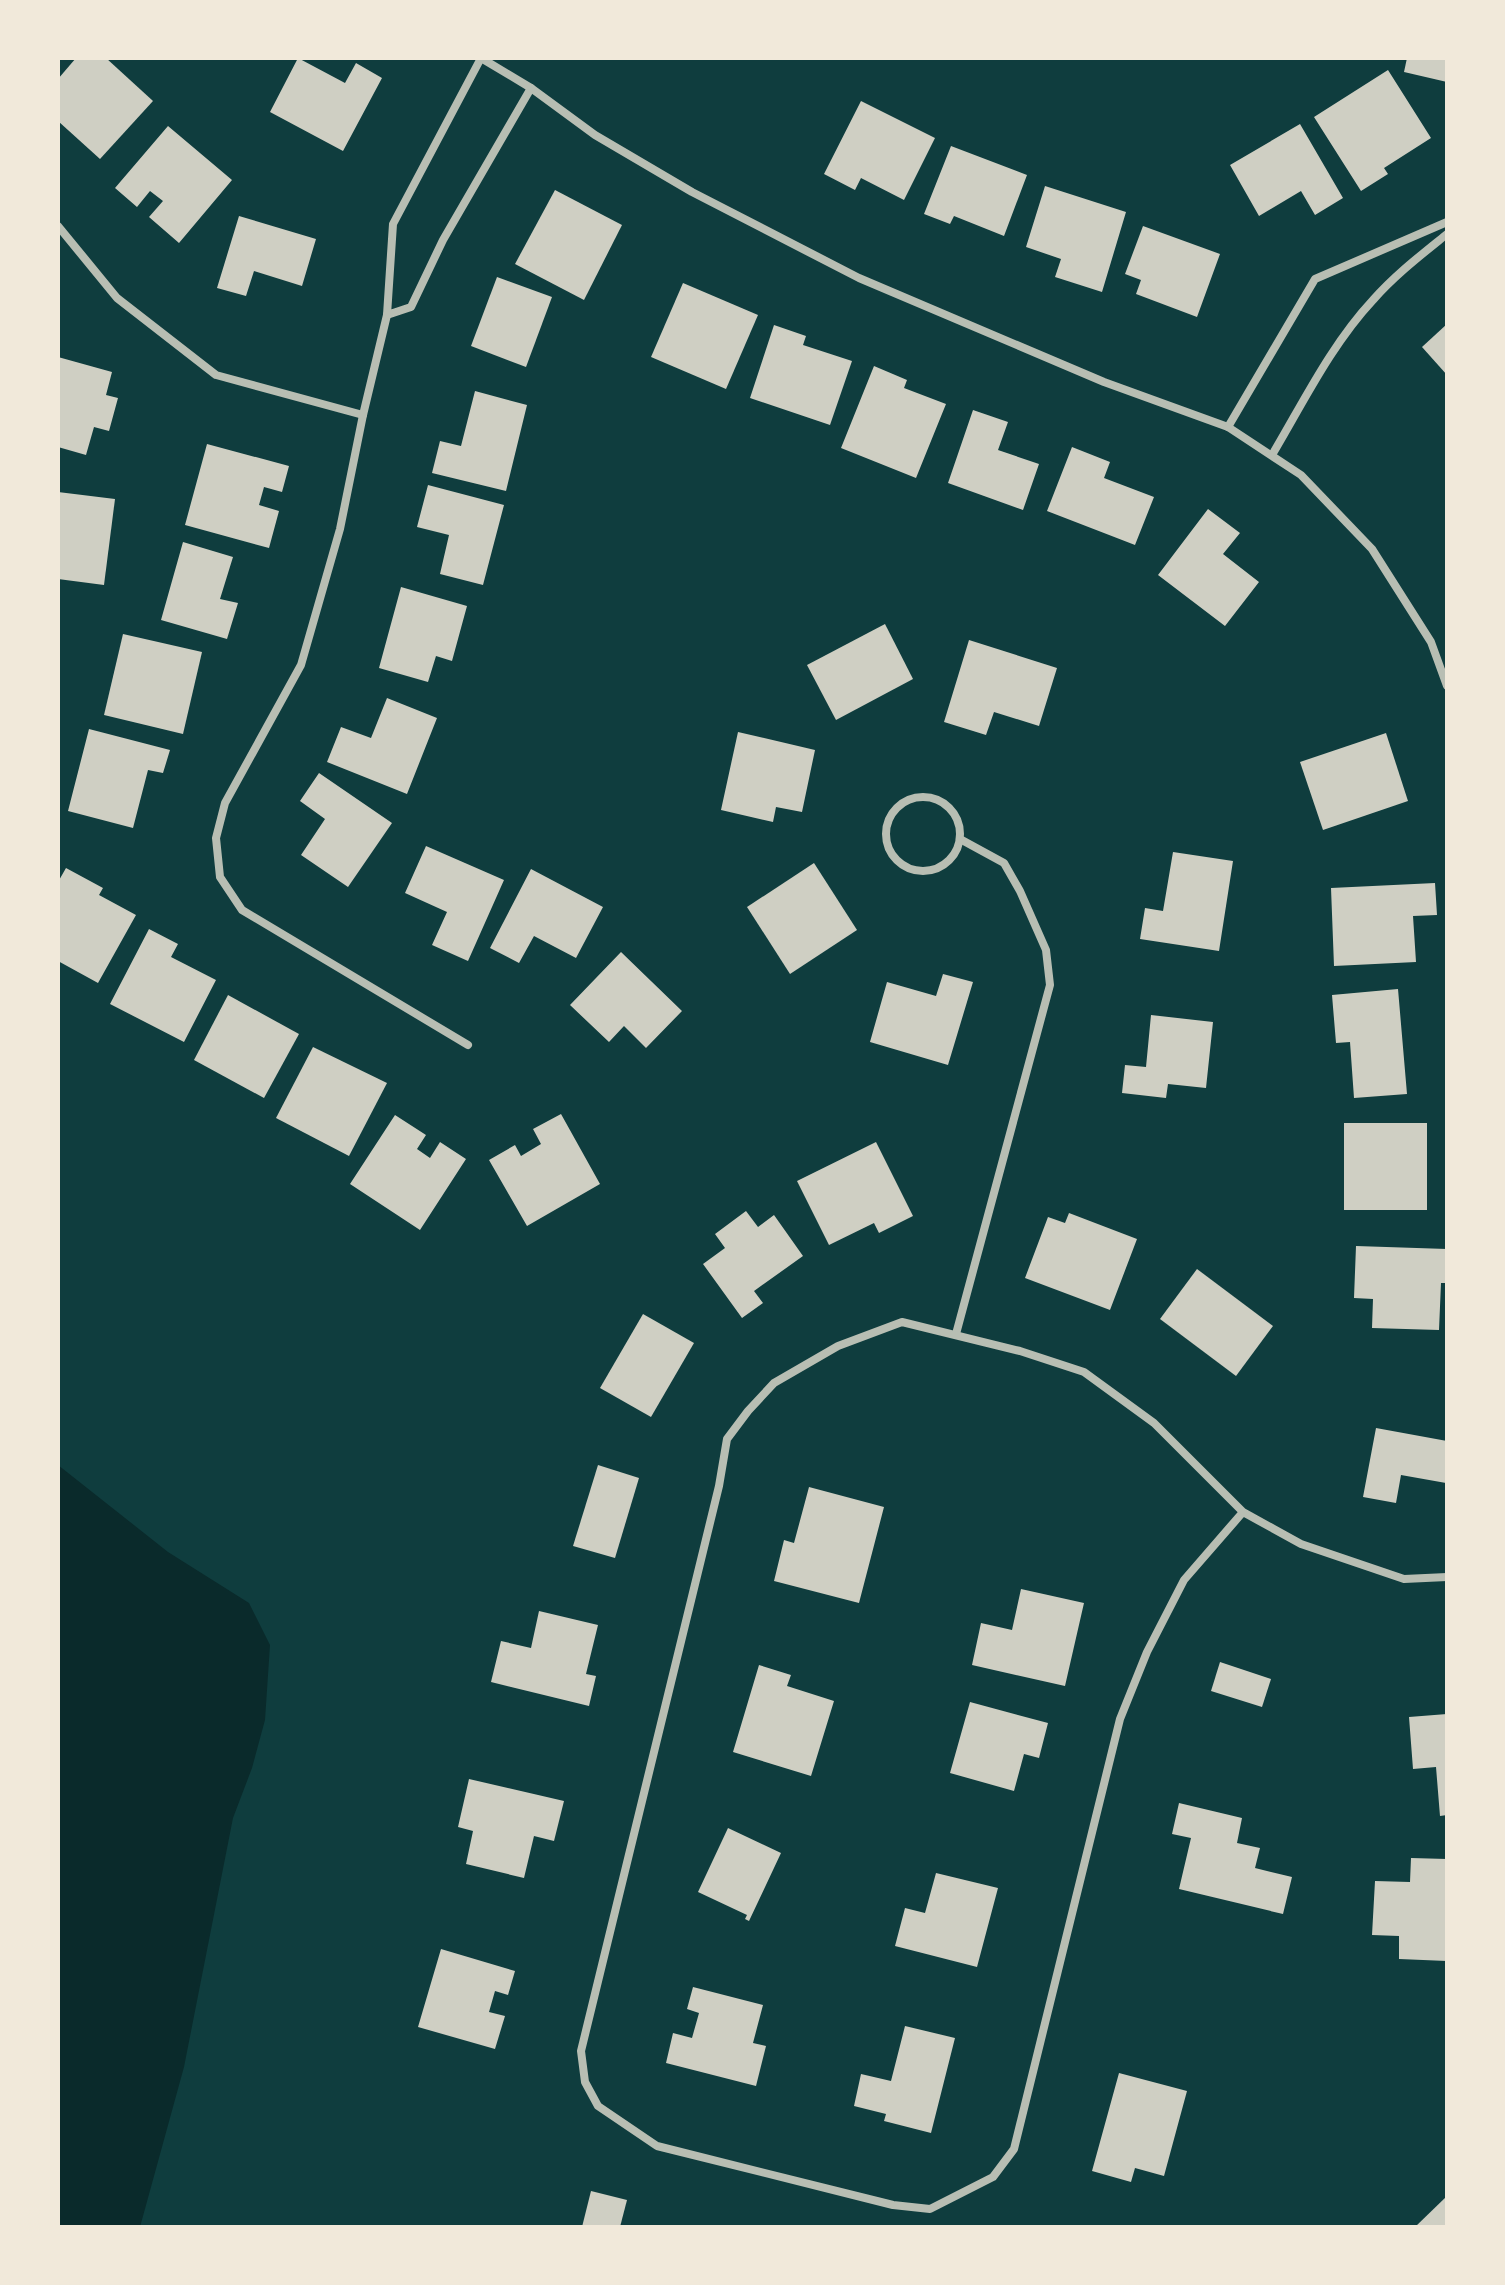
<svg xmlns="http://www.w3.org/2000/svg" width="1505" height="2285" font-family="'DM Sans',sans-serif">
  <rect width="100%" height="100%" fill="#0f3d3e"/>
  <path fill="#0a2a2b" d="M 58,1465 L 168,1552 L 249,1603 L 270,1645 L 265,1720 L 252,1768 L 233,1818 L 184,2067 L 140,2227 L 58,2227 Z"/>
  <g fill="#cfcfc3">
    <path d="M 76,58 L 106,58 L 153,101 L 100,159 L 58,121 L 58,79 Z"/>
    <path d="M 298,58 L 345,83 L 356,63 L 382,78 L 343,151 L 270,112 Z"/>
    <path d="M 1407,58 L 1447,58 L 1447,82 L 1404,72 Z"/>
    <path d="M 1388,70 L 1431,138 L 1384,168 L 1388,174 L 1361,191 L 1314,117 Z"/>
    <path d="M 861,101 L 935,138 L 904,200 L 861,178 L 855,190 L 824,174 Z"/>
    <path d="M 1300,124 L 1343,198 L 1315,215 L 1301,191 L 1259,216 L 1230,165 Z"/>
    <path d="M 168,126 L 232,180 L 179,243 L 149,217 L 163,201 L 150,191 L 137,207 L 115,188 Z"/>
    <path d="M 951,146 L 1027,175 L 1004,236 L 954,216 L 950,224 L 924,214 Z"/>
    <path d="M 1045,186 L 1126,212 L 1102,292 L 1055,277 L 1061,259 L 1026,247 Z"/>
    <path d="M 555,190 L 622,225 L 584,300 L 515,264 Z"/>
    <path d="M 239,216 L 316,239 L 302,286 L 254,271 L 246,296 L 217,288 Z"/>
    <path d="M 1143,226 L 1220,254 L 1197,317 L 1136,294 L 1141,280 L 1125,274 Z"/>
    <path d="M 497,277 L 552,297 L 526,367 L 471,346 Z"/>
    <path d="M 683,283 L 758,315 L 726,389 L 651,357 Z"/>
    <path d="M 1447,324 L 1447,375 L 1422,347 Z"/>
    <path d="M 774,325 L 806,336 L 803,345 L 852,361 L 830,425 L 750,398 Z"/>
    <path d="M 58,357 L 112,372 L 106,395 L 118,398 L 109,431 L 94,427 L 86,455 L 58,447 Z"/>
    <path d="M 874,366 L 907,380 L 904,388 L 946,404 L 916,478 L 841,448 Z"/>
    <path d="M 475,391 L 527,405 L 506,491 L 432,473 L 440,441 L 461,446 Z"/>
    <path d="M 973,410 L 1008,422 L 998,450 L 1039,464 L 1023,510 L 948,483 Z"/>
    <path d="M 207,444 L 289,466 L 282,492 L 264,487 L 259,505 L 279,511 L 269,548 L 185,525 Z"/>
    <path d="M 1072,447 L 1110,462 L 1104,478 L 1154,497 L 1135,545 L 1047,511 Z"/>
    <path d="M 428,485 L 504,505 L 483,585 L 440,574 L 449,535 L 417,527 Z"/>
    <path d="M 58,492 L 115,499 L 104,585 L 58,579 Z"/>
    <path d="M 1208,509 L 1240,533 L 1223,554 L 1259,582 L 1225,626 L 1158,575 Z"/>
    <path d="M 183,542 L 233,557 L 220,599 L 238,603 L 227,639 L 161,620 Z"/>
    <path d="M 401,587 L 467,606 L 452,661 L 436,656 L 428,682 L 379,668 Z"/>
    <path d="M 885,624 L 913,679 L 836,720 L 807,665 Z"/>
    <path d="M 123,634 L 202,652 L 183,734 L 104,715 Z"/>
    <path d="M 969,640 L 1057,668 L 1039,726 L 994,712 L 986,735 L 944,722 Z"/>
    <path d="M 387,698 L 437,718 L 407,794 L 327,762 L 341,727 L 371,738 Z"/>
    <path d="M 89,729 L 170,750 L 163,773 L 148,770 L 133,828 L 68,811 Z"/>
    <path d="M 738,732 L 815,750 L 802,812 L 776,807 L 773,822 L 721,810 Z"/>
    <path d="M 1386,733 L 1408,801 L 1323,830 L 1300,762 Z"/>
    <path d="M 319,773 L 392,823 L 348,887 L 301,855 L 325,819 L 300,801 Z"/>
    <path d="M 426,846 L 504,880 L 468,961 L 432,945 L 447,912 L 405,893 Z"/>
    <path d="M 1173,852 L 1233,861 L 1219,951 L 1140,939 L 1145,908 L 1163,911 Z"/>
    <path d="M 814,863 L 857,930 L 790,974 L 747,907 Z"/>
    <path d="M 66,868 L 103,888 L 99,895 L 136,915 L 98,983 L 58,961 L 58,882 Z"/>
    <path d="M 531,869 L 603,907 L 576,958 L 534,936 L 519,963 L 490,948 Z"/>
    <path d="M 1435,883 L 1437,915 L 1413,916 L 1416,962 L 1334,966 L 1331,888 Z"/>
    <path d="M 149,929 L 178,944 L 171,957 L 216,980 L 184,1042 L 110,1004 Z"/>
    <path d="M 621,952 L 682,1011 L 646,1048 L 624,1026 L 609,1042 L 570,1005 Z"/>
    <path d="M 943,974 L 973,982 L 948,1065 L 870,1042 L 887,982 L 936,996 Z"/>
    <path d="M 1398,989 L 1407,1094 L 1354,1098 L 1350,1042 L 1336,1043 L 1332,995 Z"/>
    <path d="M 228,995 L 299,1034 L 264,1098 L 194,1060 Z"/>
    <path d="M 1151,1015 L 1213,1022 L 1206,1088 L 1168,1084 L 1166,1098 L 1122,1093 L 1125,1065 L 1146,1067 Z"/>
    <path d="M 313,1047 L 387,1083 L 349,1156 L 276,1118 Z"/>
    <path d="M 561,1114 L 600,1184 L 527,1226 L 489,1160 L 515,1145 L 521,1156 L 541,1144 L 533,1129 Z"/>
    <path d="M 395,1115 L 426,1135 L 417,1149 L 430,1158 L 440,1142 L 466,1159 L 420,1230 L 350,1184 Z"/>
    <rect x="1344" y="1123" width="83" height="87"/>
    <path d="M 876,1142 L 913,1216 L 879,1233 L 874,1223 L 829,1245 L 797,1181 Z"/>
    <path d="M 746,1211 L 758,1227 L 774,1215 L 803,1256 L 754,1291 L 763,1303 L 742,1318 L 703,1264 L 725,1248 L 715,1234 Z"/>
    <path d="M 1069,1213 L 1137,1239 L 1110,1310 L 1025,1278 L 1048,1217 L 1065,1223 Z"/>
    <path d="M 1356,1246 L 1447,1249 L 1446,1283 L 1441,1283 L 1439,1330 L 1372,1328 L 1373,1299 L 1354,1298 Z"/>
    <path d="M 1197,1269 L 1273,1326 L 1236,1376 L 1160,1319 Z"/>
    <path d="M 643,1314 L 694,1343 L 651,1417 L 600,1388 Z"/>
    <path d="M 1376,1428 L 1447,1441 L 1446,1483 L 1401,1475 L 1396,1503 L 1363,1497 Z"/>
    <path d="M 598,1465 L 639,1478 L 615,1558 L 573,1546 Z"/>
    <path d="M 809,1487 L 884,1507 L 859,1603 L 774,1581 L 784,1540 L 794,1543 Z"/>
    <path d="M 1021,1589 L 1084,1603 L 1065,1686 L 972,1665 L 981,1623 L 1012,1630 Z"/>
    <path d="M 539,1611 L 598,1625 L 586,1674 L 596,1676 L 589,1706 L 491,1682 L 501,1641 L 531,1648 Z"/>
    <path d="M 1220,1662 L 1271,1679 L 1262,1707 L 1211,1691 Z"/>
    <path d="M 759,1665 L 791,1675 L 787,1686 L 834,1701 L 811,1776 L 733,1752 Z"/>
    <path d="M 970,1702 L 1048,1723 L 1039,1758 L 1024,1754 L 1014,1791 L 950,1773 Z"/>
    <path d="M 1447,1714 L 1447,1815 L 1440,1816 L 1436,1767 L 1413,1769 L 1409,1717 Z"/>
    <path d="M 469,1779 L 564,1801 L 554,1841 L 534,1836 L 524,1878 L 466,1864 L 473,1831 L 458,1827 Z"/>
    <path d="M 1179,1803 L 1242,1818 L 1237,1843 L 1260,1848 L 1255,1868 L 1292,1877 L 1283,1914 L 1179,1889 L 1191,1838 L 1172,1834 Z"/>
    <path d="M 728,1828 L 781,1853 L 749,1921 L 745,1919 L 747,1915 L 698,1892 Z"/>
    <path d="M 1411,1858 L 1447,1859 L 1447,1961 L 1399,1959 L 1399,1936 L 1372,1935 L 1375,1881 L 1410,1882 Z"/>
    <path d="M 936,1873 L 998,1888 L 977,1967 L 895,1946 L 905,1908 L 925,1913 Z"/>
    <path d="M 441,1949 L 515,1971 L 508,1995 L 495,1991 L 489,2012 L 505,2016 L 495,2049 L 418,2027 Z"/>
    <path d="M 693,1987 L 763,2005 L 753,2043 L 766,2046 L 756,2086 L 666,2063 L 673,2033 L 692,2038 L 699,2013 L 687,2009 Z"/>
    <path d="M 905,2026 L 955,2038 L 931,2133 L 884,2121 L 886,2114 L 854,2106 L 861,2074 L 891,2081 Z"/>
    <path d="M 1119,2073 L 1187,2091 L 1164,2176 L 1135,2168 L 1131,2182 L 1092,2171 Z"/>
    <path d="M 591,2191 L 627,2200 L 620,2227 L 582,2227 Z"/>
    <path d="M 1447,2196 L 1447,2227 L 1415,2227 Z"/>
  </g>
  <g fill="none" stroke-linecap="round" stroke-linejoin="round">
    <g stroke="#b8beb3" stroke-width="8">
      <path d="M 481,58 L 531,88 L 595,135 L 692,192 L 859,278 L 1104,382 L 1228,427 L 1301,475 L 1372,549 L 1431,642 L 1447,686"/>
      <path d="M 481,58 L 393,224 L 387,315 L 411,307 L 443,240 L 531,88"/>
      <path d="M 58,226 L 117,298 L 216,375 L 363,415"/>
      <path d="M 387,315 L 363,415 L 340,529 L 301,665 L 225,803 L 216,838 L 220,877 L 242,910 L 468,1045"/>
      <path d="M 1228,427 L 1315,279 L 1447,222"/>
      <path d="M 1272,455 C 1303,403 1331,345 1373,300 C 1395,275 1421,255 1447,234"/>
      <circle cx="923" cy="834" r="37"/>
      <path d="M 956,1334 L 1050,985 L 1046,950 L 1020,891 L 1004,863 L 960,839"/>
      <path d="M 1243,1512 L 1184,1580 L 1147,1652 L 1120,1719 L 1014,2149 L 993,2177 L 930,2209 L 893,2205 L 657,2146 L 598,2106 L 585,2082 L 581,2051 L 719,1486 L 727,1439 L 748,1411 L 774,1383 L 838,1346 L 902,1322 L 1020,1351 L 1084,1372 L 1154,1423 L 1243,1512 L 1301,1544 L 1404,1579 L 1447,1577"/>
    </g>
  </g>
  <rect width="1505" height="2285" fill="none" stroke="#f1e9da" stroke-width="120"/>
</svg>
